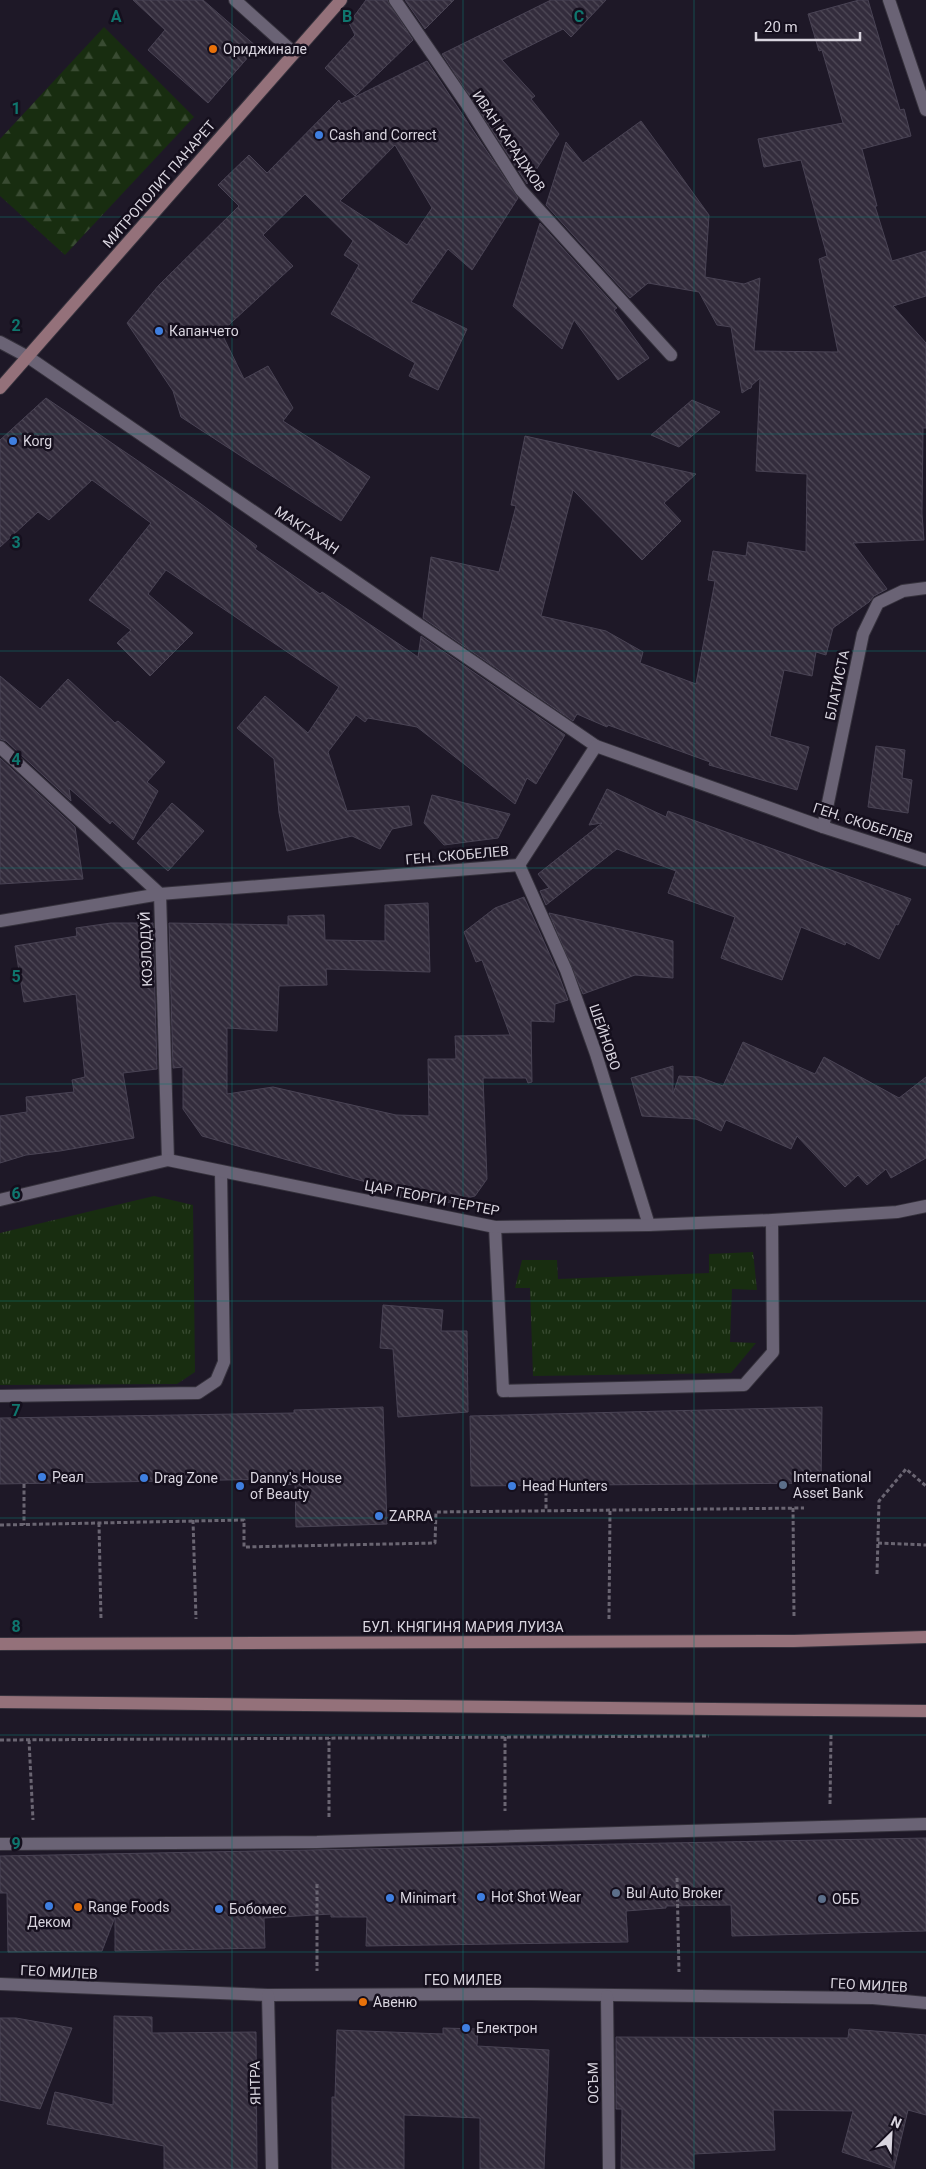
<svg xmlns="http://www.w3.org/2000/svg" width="926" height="2169" font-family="Roboto,sans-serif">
  <defs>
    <pattern id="forest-firs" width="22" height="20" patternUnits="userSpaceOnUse" patternTransform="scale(1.25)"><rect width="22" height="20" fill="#182d10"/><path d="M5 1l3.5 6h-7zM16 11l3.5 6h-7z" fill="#394b32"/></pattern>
    <pattern id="park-tufts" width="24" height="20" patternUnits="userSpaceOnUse" patternTransform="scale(1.25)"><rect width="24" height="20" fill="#182d10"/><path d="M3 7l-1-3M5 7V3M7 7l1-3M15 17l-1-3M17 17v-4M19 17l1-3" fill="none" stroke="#394b32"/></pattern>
    <pattern id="building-back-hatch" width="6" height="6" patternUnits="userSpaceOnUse" patternTransform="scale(1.25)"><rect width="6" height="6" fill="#332c3c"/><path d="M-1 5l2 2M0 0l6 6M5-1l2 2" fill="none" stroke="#504a58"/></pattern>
  </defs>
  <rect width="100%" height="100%" fill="#1e1827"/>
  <path fill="url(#forest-firs)" d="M 104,27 L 194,117 L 65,255 L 0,196 L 0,139 Z"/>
  <g fill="url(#park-tufts)">
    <path d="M 154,1196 L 193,1205 L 195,1372 L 177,1384 L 0,1385 L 0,1233 Z"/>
    <path d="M 753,1252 L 757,1290 L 732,1289 L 730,1342 L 756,1343 L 731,1373 L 533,1376 L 530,1288 L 515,1288 L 522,1260 L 557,1260 L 558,1279 L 709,1273 L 709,1254 Z"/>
  </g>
  <g fill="url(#building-back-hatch)" stroke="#494354" fill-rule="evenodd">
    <path d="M 133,0 L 203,0 L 257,47 L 208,103 L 148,50 L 165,30 Z"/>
    <path d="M 366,0 L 387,0 L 413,40 L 355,96 L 325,68 L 355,35 L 349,23 Z"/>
    <path d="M 405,0 L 454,0 L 425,29 Z"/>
    <path d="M 551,0 L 606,0 L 571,37 L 563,29 L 502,60 L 535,96 L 531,99 L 559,134 L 527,184 L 442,54 Z"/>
    <path d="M 859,0 L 868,0 L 900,110 L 904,109 L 911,136 L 862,149 L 877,206 L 875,206 L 892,261 L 926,251 L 926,296 L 893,306 L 926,343 L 926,428 L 923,428 L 922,514 L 924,540 L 853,543 L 887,589 L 874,596 L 869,602 L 833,628 L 826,655 L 816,652 L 812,676 L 784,670 L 770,736 L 809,747 L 797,790 L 709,765 L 710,762 L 608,725 L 607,727 L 577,714 L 573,721 L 423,618 L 431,557 L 499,572 L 516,506 L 511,505 L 525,436 L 696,474 L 664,503 L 681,521 L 642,560 L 573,490 L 541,616 L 606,631 L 643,652 L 640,663 L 696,684 L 715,581 L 708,580 L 713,551 L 746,556 L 748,542 L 806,552 L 807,474 L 756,471 L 760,378 L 752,385 L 751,388 L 748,389 L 742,393 L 731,327 L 717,325 L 699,292 L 648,283 L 630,298 L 546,205 L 566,142 L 583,163 L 641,121 L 709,215 L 705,277 L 744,284 L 760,278 L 754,351 L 838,352 L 819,259 L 827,256 L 801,160 L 764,167 L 758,139 L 843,123 L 822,50 L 819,51 L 808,14 Z"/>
    <path d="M 427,61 L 518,198 L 472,270 L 448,249 L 411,302 L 467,329 L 438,390 L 409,376 L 415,363 L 331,314 L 359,265 L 344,255 L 353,241 L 305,194 L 263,235 L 293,266 L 221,332 L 244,379 L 268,366 L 293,408 L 283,421 L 370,477 L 341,521 L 181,417 L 173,391 L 127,323 L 159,285 L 239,206 L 218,185 L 249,155 L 267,173 L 339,100 L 341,104 ZM 395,145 L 432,208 L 407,245 L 340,201 Z"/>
    <path d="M 540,223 L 617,308 L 614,310 L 649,358 L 618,380 L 574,320 L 562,349 L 513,306 Z"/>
    <path d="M 46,398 L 201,504 L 257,546 L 255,549 L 320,594 L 322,592 L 418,657 L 421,636 L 565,735 L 536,784 L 527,778 L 515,804 L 417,727 L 368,718 L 365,722 L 356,715 L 328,752 L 347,811 L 409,806 L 412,825 L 392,829 L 380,849 L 352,836 L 287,851 L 279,813 L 274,759 L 237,728 L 265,696 L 308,733 L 339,687 L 166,570 L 148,594 L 193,633 L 150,676 L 117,643 L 131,630 L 89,600 L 151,523 L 92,480 L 49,520 L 38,512 L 0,547 L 0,440 Z"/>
    <path d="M 692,400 L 720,412 L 679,447 L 651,435 Z"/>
    <path d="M 0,676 L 40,709 L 68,679 L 115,723 L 118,721 L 165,762 L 147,782 L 158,791 L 133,840 L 112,821 L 110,824 L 69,788 L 71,801 L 6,741 L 0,739 Z"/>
    <path d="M 876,746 L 905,750 L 902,778 L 912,780 L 908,813 L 868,807 Z"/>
    <path d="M 0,758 L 75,827 L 83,879 L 0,884 Z"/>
    <path d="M 607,789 L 666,817 L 668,811 L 911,899 L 898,925 L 896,924 L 879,959 L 846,942 L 845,945 L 801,927 L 782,980 L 721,958 L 735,917 L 668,893 L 676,871 L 617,849 L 546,905 L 540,891 L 549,888 L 538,874 L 602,823 L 589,825 Z"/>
    <path d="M 432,795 L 510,814 L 498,838 L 444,845 L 424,823 Z"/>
    <path d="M 172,803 L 204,831 L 168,871 L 137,843 Z"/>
    <path d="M 524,897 L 558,973 L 568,1000 L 555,1004 L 554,1022 L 531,1021 L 532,1082 L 528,1083 L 526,1078 L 483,1078 L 487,1179 L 475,1196 L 446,1203 L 399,1197 L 391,1189 L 202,1136 L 183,1109 L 183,1067 L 173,1068 L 169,923 L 288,925 L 288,916 L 324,915 L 325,940 L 385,941 L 385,905 L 428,903 L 430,972 L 326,969 L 327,985 L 279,986 L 277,1031 L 227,1028 L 227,1094 L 273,1087 L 396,1115 L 429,1116 L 428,1059 L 456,1059 L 455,1036 L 510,1035 L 482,960 L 476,962 L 464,932 L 495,908 Z"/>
    <path d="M 549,913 L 673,941 L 673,978 L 635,975 L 583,994 Z"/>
    <path d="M 111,923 L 153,923 L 157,1069 L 123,1073 L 134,1138 L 60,1151 L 26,1155 L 0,1163 L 0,1116 L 27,1112 L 26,1097 L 74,1092 L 72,1080 L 85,1077 L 76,994 L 24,1002 L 15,946 L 77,936 L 76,928 Z"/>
    <path d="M 743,1042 L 815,1074 L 824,1057 L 899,1098 L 926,1077 L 926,1158 L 891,1178 L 886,1169 L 867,1185 L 858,1175 L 845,1187 L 797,1136 L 791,1149 L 726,1120 L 721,1131 L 696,1119 L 642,1116 L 631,1078 L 673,1066 L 673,1094 L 679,1076 L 699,1077 L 723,1086 Z"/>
    <path d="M 383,1305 L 443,1310 L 441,1331 L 467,1331 L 468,1412 L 398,1417 L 393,1349 L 380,1348 Z"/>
    <path d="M 383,1407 L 387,1524 L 296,1527 L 295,1484 L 281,1485 L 281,1479 L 0,1484 L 0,1418 L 294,1413 L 294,1410 Z"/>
    <path d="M 822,1407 L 821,1483 L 471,1486 L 470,1416 Z"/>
    <path d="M 926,1838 L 926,1931 L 732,1936 L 731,1905 L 666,1906 L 666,1908 L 626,1911 L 628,1942 L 366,1946 L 367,1917 L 331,1917 L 331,1914 L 264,1918 L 265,1948 L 115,1951 L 115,1917 L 102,1951 L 8,1952 L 7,1893 L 0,1893 L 0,1856 Z"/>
    <path d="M 114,2016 L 152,2017 L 152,2033 L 256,2032 L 257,2169 L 164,2169 L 164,2146 L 47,2124 L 55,2092 L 113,2105 Z"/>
    <path d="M 0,2018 L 16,2018 L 72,2028 L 40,2109 L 0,2100 Z"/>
    <path d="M 443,2028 L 478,2029 L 477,2046 L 549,2050 L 544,2169 L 480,2169 L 480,2118 L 404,2115 L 404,2169 L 332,2169 L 332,2097 L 335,2097 L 337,2030 L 443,2034 Z"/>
    <path d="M 849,2029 L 926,2035 L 926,2115 L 908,2110 L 894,2169 L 842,2152 L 853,2111 L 773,2110 L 775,2150 L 694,2154 L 694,2169 L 621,2169 L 622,2109 L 616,2109 L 616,2037 L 848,2038 Z"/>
  </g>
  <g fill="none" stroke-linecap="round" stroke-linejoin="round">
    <defs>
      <g id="lane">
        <path d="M 495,1227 L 503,1391 L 744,1385 L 773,1352 L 772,1220"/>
        <path d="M 0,1396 L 198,1393 L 216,1381 L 224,1362 L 221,1172"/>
      </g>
      <g id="street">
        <path d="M 235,0 L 293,52"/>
        <path d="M 395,0 L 466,103 L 521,190 L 671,355"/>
        <path d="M 889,0 L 926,110"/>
        <path d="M 0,342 L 28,357 L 596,746 L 823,827 L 926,860"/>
        <path d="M 0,747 L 160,894 L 168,1160"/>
        <path d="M 823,827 L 863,634 L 878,603 L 903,591 L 926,588"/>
        <path d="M 519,865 L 566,970 L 596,1054 L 649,1225"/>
        <path d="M 519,865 L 596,746"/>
        <path d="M 0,921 L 160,894 L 519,865"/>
        <path d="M 0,1200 L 168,1160 L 495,1227 L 649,1225 L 772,1220 L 897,1212 L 926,1206"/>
        <path d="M 0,1844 L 317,1842 L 926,1824"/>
        <path d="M 0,1984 L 268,1995 L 530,1994 L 873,1998 L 926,2003"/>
        <path d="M 268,1995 L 272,2169"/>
        <path d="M 607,1996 L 609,2169"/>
      </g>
      <g id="secondary">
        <path d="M 0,388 L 341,0"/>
        <path d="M 0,1644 L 794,1641 L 926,1637"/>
        <path d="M 0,1702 L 926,1711"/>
      </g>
    </defs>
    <use href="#lane" stroke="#36323d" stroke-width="14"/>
    <use href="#street" stroke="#36323d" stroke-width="14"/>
    <use href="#secondary" stroke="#36323d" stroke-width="14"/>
    <g stroke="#6a6572" stroke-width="3" stroke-dasharray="4 2.5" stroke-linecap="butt">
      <path d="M 24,1484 L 24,1525"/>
      <path d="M 546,1485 L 546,1511"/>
      <path d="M 793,1508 L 794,1617"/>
      <path d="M 193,1520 L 196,1619"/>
      <path d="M 99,1523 L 101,1620"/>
      <path d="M 0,1525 L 244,1520 L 244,1547 L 435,1543 L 436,1512 L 804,1508"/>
      <path d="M 878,1543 L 926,1545"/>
      <path d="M 877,1574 L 879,1501 L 906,1469 L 926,1486"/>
      <path d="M 609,1619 L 610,1510"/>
      <path d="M 505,1737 L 505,1811"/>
      <path d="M 0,1740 L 709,1736"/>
      <path d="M 29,1740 L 33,1820"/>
      <path d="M 830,1804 L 831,1735"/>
      <path d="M 329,1817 L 329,1738"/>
      <path d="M 677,1878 L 679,1972"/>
      <path d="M 317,1884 L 317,1971"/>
    </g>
    <use href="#lane" stroke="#6a6375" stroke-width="12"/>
    <use href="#street" stroke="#6a6375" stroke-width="12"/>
    <use href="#secondary" stroke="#94717a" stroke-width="12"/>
  </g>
  <path fill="none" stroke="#0f766e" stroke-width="1" stroke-opacity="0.55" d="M 232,0 L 232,2169M 463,0 L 463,2169M 694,0 L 694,2169M 0,217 L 926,217M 0,434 L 926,434M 0,651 L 926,651M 0,868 L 926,868M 0,1084 L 926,1084M 0,1301 L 926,1301M 0,1518 L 926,1518M 0,1735 L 926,1735M 0,1952 L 926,1952"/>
  <g fill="#e8710a" stroke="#150f1d" stroke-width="2">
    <circle cx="213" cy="49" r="5"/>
    <circle cx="78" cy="1907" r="5"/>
    <circle cx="363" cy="2002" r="5"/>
  </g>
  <g fill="#3f7fe0" stroke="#150f1d" stroke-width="2">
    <circle cx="319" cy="135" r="5"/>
    <circle cx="159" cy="331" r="5"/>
    <circle cx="13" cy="441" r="5"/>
    <circle cx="42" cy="1477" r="5"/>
    <circle cx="144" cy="1478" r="5"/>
    <circle cx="240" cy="1486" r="5"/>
    <circle cx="512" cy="1486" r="5"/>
    <circle cx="379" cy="1516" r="5"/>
    <circle cx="481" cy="1897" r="5"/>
    <circle cx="390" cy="1898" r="5"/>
    <circle cx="49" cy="1906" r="5"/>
    <circle cx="219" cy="1909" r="5"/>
    <circle cx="466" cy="2028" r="5"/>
  </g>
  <g fill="#5c6f8a" stroke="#150f1d" stroke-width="2">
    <circle cx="783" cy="1485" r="5"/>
    <circle cx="616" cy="1893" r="5"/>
    <circle cx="822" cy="1899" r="5"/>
  </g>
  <g text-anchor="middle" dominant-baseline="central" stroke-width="5" stroke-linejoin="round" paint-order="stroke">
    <g font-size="14" fill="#d9d5df" stroke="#150f1d" text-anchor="start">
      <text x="223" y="49">Ориджинале</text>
      <text x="329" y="135">Cash and Correct</text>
      <text x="169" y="331">Капанчето</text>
      <text x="23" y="441">Korg</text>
      <text x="52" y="1477">Реал</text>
      <text x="793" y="1477">International<tspan x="793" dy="16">Asset Bank</tspan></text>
      <text x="154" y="1478">Drag Zone</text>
      <text x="250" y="1478">Danny's House<tspan x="250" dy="16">of Beauty</tspan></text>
      <text x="522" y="1486">Head Hunters</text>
      <text x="389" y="1516">ZARRA</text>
      <text x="626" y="1893">Bul Auto Broker</text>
      <text x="491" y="1897">Hot Shot Wear</text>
      <text x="400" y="1898">Minimart</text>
      <text x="832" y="1899">ОББ</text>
      <text x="88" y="1907">Range Foods</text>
      <text x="229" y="1909">Бобомес</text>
      <text x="49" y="1922" text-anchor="middle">Деком</text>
      <text x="373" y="2002">Авеню</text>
      <text x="476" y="2028">Електрон</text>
    </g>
    <g font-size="14" fill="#d9d5df" stroke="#150f1d">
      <text transform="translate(509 141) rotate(56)">ИВАН КАРАДЖОВ</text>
      <text transform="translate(159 184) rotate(-49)">МИТРОПОЛИТ ПАНАРЕТ</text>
      <text transform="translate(307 530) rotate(34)">МАКГАХАН</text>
      <text transform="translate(837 685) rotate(-78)">БЛАТИСТА</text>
      <text transform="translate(863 823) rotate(18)">ГЕН. СКОБЕЛЕВ</text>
      <text transform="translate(457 855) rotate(-5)">ГЕН. СКОБЕЛЕВ</text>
      <text transform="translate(146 949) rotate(-92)">КОЗЛОДУЙ</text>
      <text transform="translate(605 1037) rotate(71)">ШЕЙНОВО</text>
      <text transform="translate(432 1198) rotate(11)">ЦАР ГЕОРГИ ТЕРТЕР</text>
      <text x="463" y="1627">БУЛ. КНЯГИНЯ МАРИЯ ЛУИЗА</text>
      <text transform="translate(59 1972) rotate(3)">ГЕО МИЛЕВ</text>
      <text x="463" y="1980">ГЕО МИЛЕВ</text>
      <text transform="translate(869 1985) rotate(3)">ГЕО МИЛЕВ</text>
      <text transform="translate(255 2083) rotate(-91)">ЯНТРА</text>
      <text transform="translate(593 2083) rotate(-91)">ОСЪМ</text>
    </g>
  </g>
  <g font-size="16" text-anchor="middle" font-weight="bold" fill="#0f766e" stroke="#150f1d" stroke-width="5" stroke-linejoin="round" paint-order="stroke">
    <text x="116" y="22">A</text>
    <text x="347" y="22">B</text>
    <text x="579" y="22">C</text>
    <text x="16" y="114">1</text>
    <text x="16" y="331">2</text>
    <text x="16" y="548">3</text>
    <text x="16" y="765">4</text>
    <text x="16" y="982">5</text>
    <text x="16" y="1199">6</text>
    <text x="16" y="1416">7</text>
    <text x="16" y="1632">8</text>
    <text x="16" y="1849">9</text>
  </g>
  <g transform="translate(891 2134) rotate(24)" stroke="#150f1d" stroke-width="4" paint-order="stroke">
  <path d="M0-4L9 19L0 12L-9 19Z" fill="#d9d5df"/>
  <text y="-8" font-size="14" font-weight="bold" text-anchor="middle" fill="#d9d5df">N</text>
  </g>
  <path d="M756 32v8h104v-8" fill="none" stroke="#d9d5df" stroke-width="2.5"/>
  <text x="764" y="32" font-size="15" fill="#d9d5df" stroke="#150f1d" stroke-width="4" paint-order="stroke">20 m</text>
</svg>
